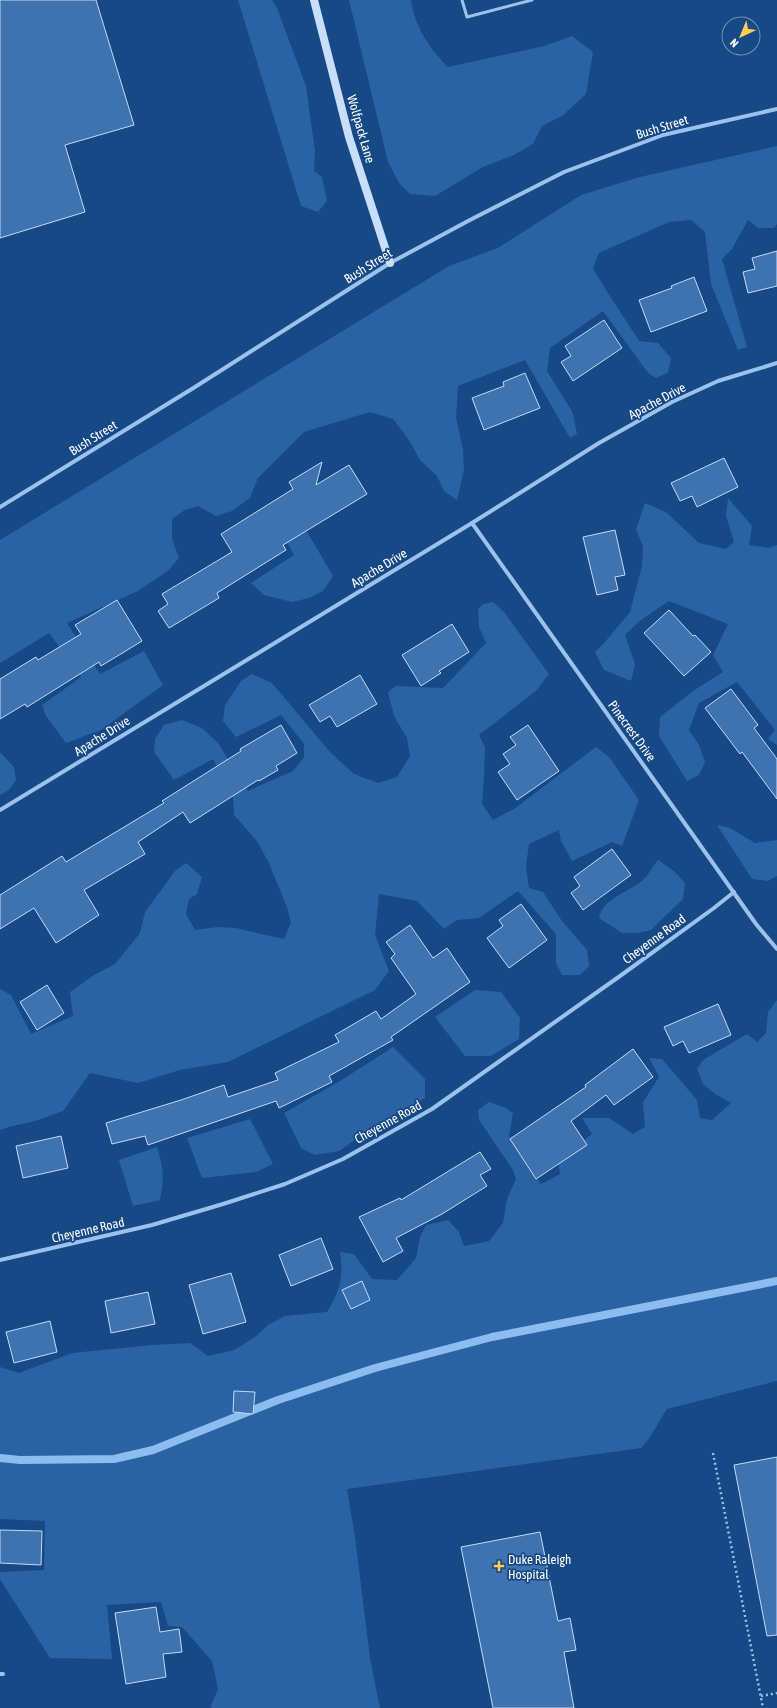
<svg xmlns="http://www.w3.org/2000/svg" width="777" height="1708" font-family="'Asap Condensed',sans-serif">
  <rect width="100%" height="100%" fill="#164985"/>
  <g fill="#2963a4">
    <path d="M 238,0 L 272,0 L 277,8 L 306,86 L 315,151 L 314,171 L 322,177 L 327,201 L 318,212 L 301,206 Z"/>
    <path d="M 349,0 L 411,0 C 415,27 429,48 448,67 L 544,46 L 572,36 L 593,52 L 586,94 L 562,116 L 542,126 L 533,144 L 514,155 L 483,167 L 435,196 L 410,194 L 399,183 L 388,162 Z"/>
    <path d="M 777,146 L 777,224 L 774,228 L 758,228 L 748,220 L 732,249 L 722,259 L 747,347 L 738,350 L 711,284 L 705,232 L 691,220 L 669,222 L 599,253 L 593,268 L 606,290 L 639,341 L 658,343 L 671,358 L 668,373 L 656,378 L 648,373 L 603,311 L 550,348 L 547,371 L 573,413 L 577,434 L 570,438 L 525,360 L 458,386 L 456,417 L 463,450 L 464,470 L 457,500 L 444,491 L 437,476 L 420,460 L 409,440 L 393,419 L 370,412 L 304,432 L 258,478 L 250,498 L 232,511 L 216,516 L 198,506 L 185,510 L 172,519 L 172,539 L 179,558 L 168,571 L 138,591 L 67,623 L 100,674 L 144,651 L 163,685 L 101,730 L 66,743 L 46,716 L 42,705 L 81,677 L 49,633 L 0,663 L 0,540 L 449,266 L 498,248 L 581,195 L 640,177 Z"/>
    <path d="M 728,498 L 752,526 L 749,545 L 768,548 L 777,545 L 777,745 L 768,739 L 775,730 L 737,682 L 699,703 L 689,730 L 699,745 L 705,762 L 699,775 L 687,781 L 659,736 L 660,717 L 693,691 L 723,672 L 713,655 L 728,624 L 669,601 L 641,620 L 625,635 L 635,664 L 631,681 L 604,670 L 595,652 L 604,643 L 630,612 L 642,566 L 643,546 L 636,530 L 645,503 L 666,512 L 699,543 L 726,549 L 734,542 L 726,516 Z"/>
    <path d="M 293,508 L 333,576 L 323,591 L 309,598 L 292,602 L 264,595 L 251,583 L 294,555 L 271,514 Z"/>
    <path d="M 493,602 L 504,612 L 549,674 L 537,690 L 479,735 L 485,747 L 484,778 L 482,804 L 493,820 L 514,809 L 596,747 L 609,757 L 639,800 L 622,846 L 612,842 L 572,861 L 561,841 L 559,830 L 529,844 L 526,867 L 529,888 L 543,892 L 562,921 L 587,950 L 589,966 L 580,975 L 562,975 L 556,963 L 556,934 L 518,891 L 479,918 L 457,920 L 444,929 L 417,901 L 379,894 L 375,935 L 389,971 L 375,990 L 228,1062 L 180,1070 L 138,1083 L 90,1073 L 63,1111 L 35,1121 L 9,1127 L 0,1130 L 0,989 L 11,995 L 31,1034 L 73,1016 L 70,992 L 94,975 L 115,964 L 140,933 L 145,912 L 175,871 L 186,863 L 202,877 L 197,894 L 189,899 L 186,914 L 195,930 L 217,927 L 236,928 L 284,939 L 291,923 L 287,907 L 268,861 L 256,840 L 234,815 L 233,797 L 213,759 L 174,780 L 154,752 L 155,739 L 164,725 L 182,720 L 202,728 L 218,743 L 248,791 L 293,771 L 304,757 L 304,744 L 281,715 L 236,737 L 223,721 L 225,705 L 241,681 L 252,674 L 272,683 L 330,752 L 354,774 L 378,783 L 397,777 L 410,756 L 407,738 L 394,716 L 388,692 L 396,686 L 443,688 L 486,643 L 479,627 L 478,609 L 483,604 Z"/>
    <path d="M 0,752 L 14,767 L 16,780 L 9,790 L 0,795 Z"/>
    <path d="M 717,825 L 730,828 L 755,843 L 777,840 L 777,876 L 768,881 L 752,879 Z"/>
    <path d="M 658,860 L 675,872 L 685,883 L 683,899 L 651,930 L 638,933 L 622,933 L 599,918 C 603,898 629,892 643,880 C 649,874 653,866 658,860 Z"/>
    <path d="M 475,990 L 501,992 L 520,1018 L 519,1039 L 491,1056 L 465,1056 L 435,1017 Z"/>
    <path d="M 777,1000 L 777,1381 L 667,1409 C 658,1422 652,1437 641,1448 L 347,1489 L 355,1537 L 370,1658 L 380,1708 L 210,1708 L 218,1689 L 212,1661 L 182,1627 L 168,1626 L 161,1602 L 107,1605 L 112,1659 L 50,1658 L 0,1579 L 0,1572 L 44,1570 L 45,1521 L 0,1519 L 0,1367 L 19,1373 L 72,1353 L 152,1345 L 190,1343 L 208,1356 L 234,1350 L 255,1337 L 268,1325 L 285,1316 L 327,1312 C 340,1291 344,1277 340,1252 L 354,1254 L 372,1279 L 397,1280 L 416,1258 L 420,1237 L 426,1225 L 448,1220 L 459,1232 L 464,1246 L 489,1241 L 503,1223 L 507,1199 L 516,1179 L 513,1170 L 479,1120 L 478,1110 L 489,1102 L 504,1107 L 513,1113 L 509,1136 L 541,1184 L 560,1174 L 558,1161 L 592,1134 L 582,1118 L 609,1118 L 633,1134 L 645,1127 L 643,1102 L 659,1077 L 649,1058 L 662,1059 L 697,1100 L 700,1118 L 712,1120 L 731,1103 L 715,1094 L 703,1084 L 697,1069 L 703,1060 L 747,1034 L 757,1042 L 766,1033 L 768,1012 Z"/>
    <path d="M 393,1047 L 425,1079 L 425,1098 L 363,1134 L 339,1151 L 315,1155 L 301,1148 L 284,1113 L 340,1081 Z"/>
    <path d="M 250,1119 L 273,1164 L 256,1172 L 202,1178 L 187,1138 Z"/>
    <path d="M 157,1147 C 164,1170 164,1177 160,1200 L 133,1206 L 119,1160 Z"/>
  </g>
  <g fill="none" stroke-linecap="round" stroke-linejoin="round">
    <path stroke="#8dbdf0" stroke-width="8" d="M 0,1458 L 20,1460 L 114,1459 L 153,1450 L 278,1400 L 375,1368 L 492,1337 L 777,1281"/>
  </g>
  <g fill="#3e73af" stroke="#c0dcfa">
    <path d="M 0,0 L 96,0 L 134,125 L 65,145 L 85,212 L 0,238 Z"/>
    <path d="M 777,251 L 777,286 L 748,293 L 743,272 L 755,269 L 752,258 Z"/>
    <path d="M 694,277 L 707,311 L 651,332 L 639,300 L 672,288 L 671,286 Z"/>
    <path d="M 604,320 L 622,348 L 573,381 L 561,362 L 571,356 L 565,346 Z"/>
    <path d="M 525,373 L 540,408 L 484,430 L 472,398 L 504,386 L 503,382 Z"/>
    <path d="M 724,458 L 738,487 L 697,507 L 692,496 L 680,501 L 671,483 Z"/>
    <path d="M 322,462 L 316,485 L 349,465 L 367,494 L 283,545 L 286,550 L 217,593 L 219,598 L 169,628 L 158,611 L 168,604 L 162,594 L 232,552 L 221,534 L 293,489 L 289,482 Z"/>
    <path d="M 615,530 L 625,575 L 615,577 L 618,590 L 597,595 L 583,537 Z"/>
    <path d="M 117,600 L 142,641 L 101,666 L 99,662 L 27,707 L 25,704 L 0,719 L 0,679 L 36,657 L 38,660 L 81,634 L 75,625 Z"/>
    <path d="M 669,610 L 693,636 L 695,635 L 711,652 L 684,676 L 644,633 Z"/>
    <path d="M 452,624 L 469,652 L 439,671 L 441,673 L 421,686 L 402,655 Z"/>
    <path d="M 360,675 L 377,704 L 337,727 L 330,716 L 320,722 L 309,705 Z"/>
    <path d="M 731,689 L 758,725 L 754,728 L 777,759 L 777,799 L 742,752 L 740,754 L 705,708 Z"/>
    <path d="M 281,725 L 297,753 L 276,766 L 278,770 L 259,781 L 258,780 L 190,823 L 183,812 L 138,842 L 145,854 L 84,890 L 99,915 L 56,943 L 34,908 L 0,929 L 0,895 L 62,856 L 66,862 L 164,803 L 162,801 L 241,751 L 240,749 Z"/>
    <path d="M 528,725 L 559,771 L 517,800 L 498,772 L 510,764 L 503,754 L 516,745 L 510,737 Z"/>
    <path d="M 612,849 L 631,875 L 583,910 L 571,893 L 580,886 L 574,877 Z"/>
    <path d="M 521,904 L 547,940 L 509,968 L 487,938 L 503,926 L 499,920 Z"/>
    <path d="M 410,925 L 433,958 L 447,948 L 470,982 L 391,1037 L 393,1040 L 329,1076 L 332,1082 L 279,1108 L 276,1101 L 148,1145 L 145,1136 L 112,1144 L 106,1123 L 181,1100 L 224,1085 L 228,1097 L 278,1080 L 275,1073 L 339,1042 L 335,1035 L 376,1011 L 381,1019 L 416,994 L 391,958 L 395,954 L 386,942 Z"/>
    <path d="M 47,985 L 64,1013 L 37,1030 L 20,1002 Z"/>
    <path d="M 718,1004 L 731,1035 L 689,1053 L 683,1041 L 673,1046 L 664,1027 Z"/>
    <path d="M 633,1049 L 653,1077 L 614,1105 L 606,1095 L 571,1121 L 587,1145 L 536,1179 L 510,1139 L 586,1087 L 585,1085 Z"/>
    <path d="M 61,1136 L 68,1168 L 23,1178 L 16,1146 Z"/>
    <path d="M 480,1152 L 491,1169 L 480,1175 L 487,1186 L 442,1214 L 396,1238 L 403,1251 L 383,1262 L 359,1217 L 400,1198 L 401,1200 Z"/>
    <path d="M 321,1238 L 333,1269 L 291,1286 L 279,1255 Z"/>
    <path d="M 231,1273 L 246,1322 L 203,1334 L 189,1285 Z"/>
    <path d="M 362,1281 L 370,1300 L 351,1309 L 342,1290 Z"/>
    <path d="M 148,1292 L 155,1324 L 111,1333 L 105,1301 Z"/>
    <path d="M 50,1321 L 57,1352 L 14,1363 L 6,1332 Z"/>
    <path d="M 234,1391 L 255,1392 L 253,1414 L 233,1412 Z"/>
    <path d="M 777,1457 L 777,1635 L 767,1636 L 734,1465 Z"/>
    <path d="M 0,1530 L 42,1531 L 41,1565 L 0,1563 Z"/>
    <path d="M 540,1532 L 558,1621 L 570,1618 L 576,1650 L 564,1652 L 574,1708 L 493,1708 L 461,1547 Z"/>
    <path d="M 156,1607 L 160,1632 L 179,1629 L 182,1652 L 163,1654 L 166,1677 L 126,1684 L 115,1613 Z"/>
  </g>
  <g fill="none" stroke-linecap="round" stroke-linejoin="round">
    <g stroke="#9bc2ed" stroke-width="2.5" stroke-dasharray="2 3" stroke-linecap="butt">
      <path d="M 713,1453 L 763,1708"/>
      <path d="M 761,1696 L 777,1693"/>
    </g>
    <path stroke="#9bc2ed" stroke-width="3" d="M 462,0 L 467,17 L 532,0"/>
    <g stroke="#9bc2ed" stroke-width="4">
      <path d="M 0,507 L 195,387 L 390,263 L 468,221 L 564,172 L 663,135 L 777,109"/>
      <path d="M 472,523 L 756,924 L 777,949"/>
      <path d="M 0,810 L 472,523 L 599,443 L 672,402 L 718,381 L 777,363"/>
      <path d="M 0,1260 L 152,1225 L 223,1204 L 285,1184 L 343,1159 L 432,1109 L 620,976 L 714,908 L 734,892"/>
      <path d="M 0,1674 L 3,1674"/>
    </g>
    <path stroke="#c8def9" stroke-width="8" d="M 314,0 L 349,137 L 390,263"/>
  </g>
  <path fill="#ffcb57" stroke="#164985" stroke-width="1.5" d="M497 1560h4v4h4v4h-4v4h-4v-4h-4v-4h4z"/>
  <g text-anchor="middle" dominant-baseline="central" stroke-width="3.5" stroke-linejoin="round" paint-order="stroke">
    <g font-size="13" fill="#fff" stroke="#164985">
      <text transform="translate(662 127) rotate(-17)">Bush Street</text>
      <text transform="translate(361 129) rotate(74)">Wolfpack Lane</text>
      <text transform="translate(368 266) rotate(-32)">Bush Street</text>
      <text transform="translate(657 401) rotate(-28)">Apache Drive</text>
      <text transform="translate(93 438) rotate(-32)">Bush Street</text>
      <text transform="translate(379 568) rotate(-31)">Apache Drive</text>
      <text transform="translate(632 731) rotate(54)">Pinecrest Drive</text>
      <text transform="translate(102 736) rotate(-32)">Apache Drive</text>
      <text transform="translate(654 939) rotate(-36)">Cheyenne Road</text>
      <text transform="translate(388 1122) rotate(-29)">Cheyenne Road</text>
      <text transform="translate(88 1230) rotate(-13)">Cheyenne Road</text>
    </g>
    <g font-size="13" fill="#fff" stroke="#164985" text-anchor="start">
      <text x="508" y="1559">Duke Raleigh<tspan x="508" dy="15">Hospital</tspan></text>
    </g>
  </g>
  <g transform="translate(741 36) rotate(224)"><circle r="19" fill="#164985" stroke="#7392b6"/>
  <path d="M0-3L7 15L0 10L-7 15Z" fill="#ffcb57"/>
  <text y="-6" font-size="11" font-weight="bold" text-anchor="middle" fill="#ffffff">N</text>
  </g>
</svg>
